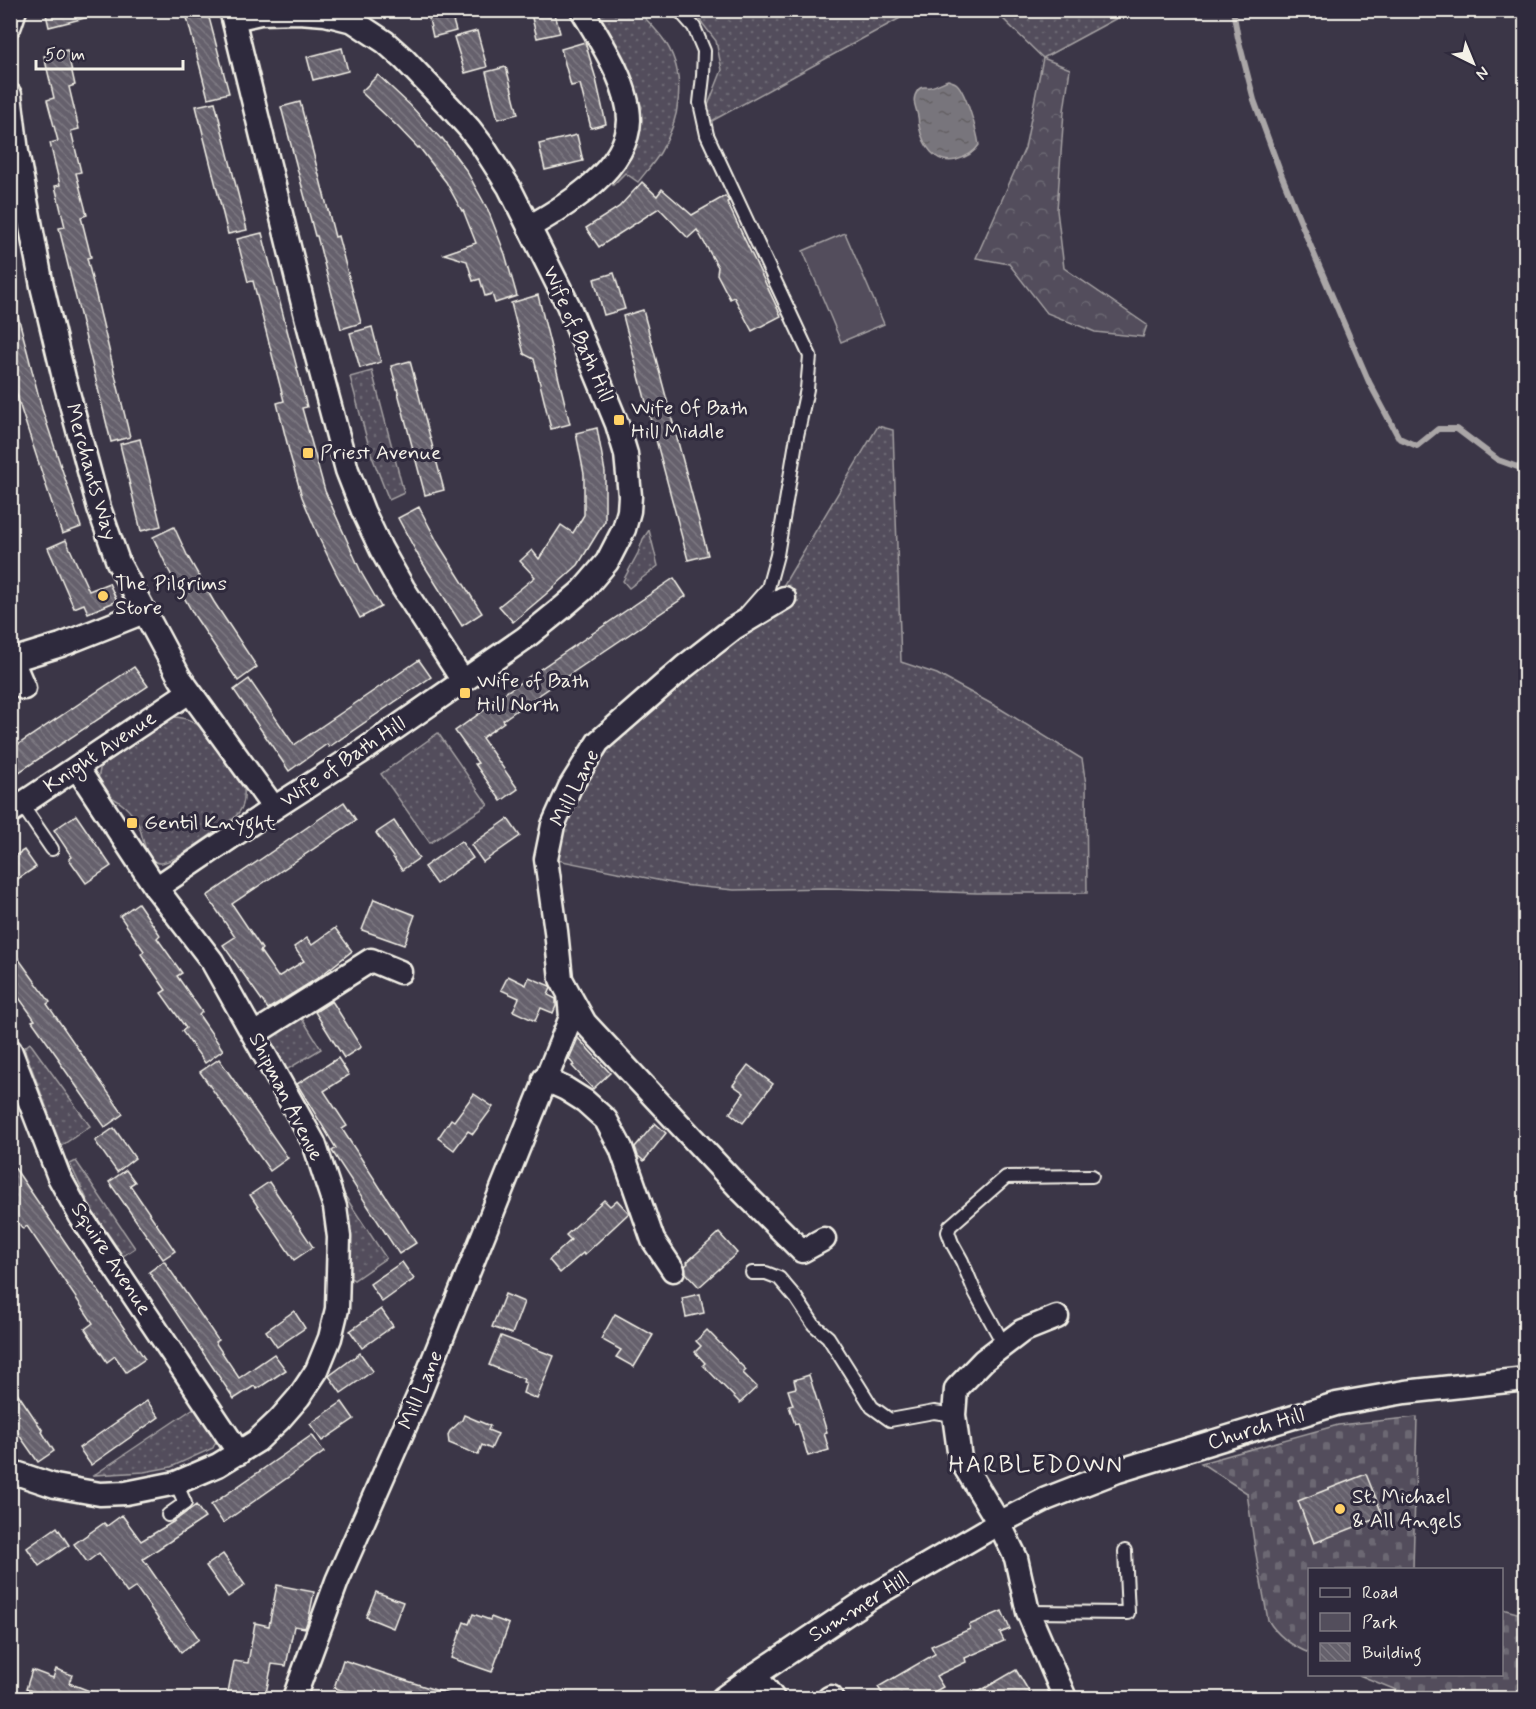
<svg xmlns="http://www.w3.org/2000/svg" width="1536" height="1709" font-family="Mynerve,sans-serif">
  <defs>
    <pattern id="grass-dots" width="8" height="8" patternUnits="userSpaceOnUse" patternTransform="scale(1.5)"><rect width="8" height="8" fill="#534e5c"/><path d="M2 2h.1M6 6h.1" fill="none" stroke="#6c6873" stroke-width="1.8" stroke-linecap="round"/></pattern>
    <pattern id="forest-crowns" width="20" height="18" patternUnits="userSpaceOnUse" patternTransform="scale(1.5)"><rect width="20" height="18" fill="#534e5c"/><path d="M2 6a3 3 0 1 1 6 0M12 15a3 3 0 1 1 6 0" fill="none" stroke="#6c6873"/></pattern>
    <pattern id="cemetery-stones" width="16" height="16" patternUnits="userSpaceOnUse" patternTransform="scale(1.5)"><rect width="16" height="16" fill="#534e5c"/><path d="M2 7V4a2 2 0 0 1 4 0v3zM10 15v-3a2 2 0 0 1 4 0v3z" fill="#6c6873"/></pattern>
    <pattern id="water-ripples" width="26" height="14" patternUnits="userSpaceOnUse" patternTransform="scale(1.5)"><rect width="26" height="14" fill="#78747b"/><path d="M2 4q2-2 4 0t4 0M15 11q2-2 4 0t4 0" fill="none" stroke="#636063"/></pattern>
    <pattern id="building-back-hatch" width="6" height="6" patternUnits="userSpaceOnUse" patternTransform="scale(1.5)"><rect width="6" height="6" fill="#65616c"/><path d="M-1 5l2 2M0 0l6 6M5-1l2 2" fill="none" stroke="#7c7881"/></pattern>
  </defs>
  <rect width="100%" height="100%" fill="#3b3647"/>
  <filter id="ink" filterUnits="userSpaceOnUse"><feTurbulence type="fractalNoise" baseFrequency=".0167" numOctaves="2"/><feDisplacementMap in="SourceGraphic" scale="12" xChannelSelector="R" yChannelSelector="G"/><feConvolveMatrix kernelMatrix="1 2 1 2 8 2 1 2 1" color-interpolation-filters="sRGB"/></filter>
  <g filter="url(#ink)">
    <g fill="url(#grass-dots)" stroke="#a4a0a2" stroke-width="1.5">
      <path d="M 592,11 L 639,11 C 647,21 658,31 666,43 C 687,76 680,121 660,153 C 654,163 645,173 638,182 L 625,173 L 613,185 L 610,179 L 638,123 L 642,107 L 617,45 Z"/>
      <path d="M 693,11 L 913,11 L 699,128 L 722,70 L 716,41 Z"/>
      <path d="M 995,11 L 1130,11 L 1043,58 Z"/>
      <path d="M 372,371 L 404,493 L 389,500 L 371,454 L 350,377 Z"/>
      <path d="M 878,426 L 893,430 L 901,662 L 937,674 L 999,708 L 1082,759 L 1086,784 L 1087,893 L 977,893 L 826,888 L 734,890 L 682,885 L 552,859 L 564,810 L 605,745 L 733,639 L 798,601 L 777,596 Z"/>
      <path d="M 649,530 L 658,566 L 629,588 L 623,581 L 638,553 L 643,539 Z"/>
      <path d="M 175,717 C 187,718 194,721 203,729 L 244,789 C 245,802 243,809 234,818 C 219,828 175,864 159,863 C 153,862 148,857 143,853 L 146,849 C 143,842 142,834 139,826 C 131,808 117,799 100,791 L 98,779 L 101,764 L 166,719 Z"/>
      <path d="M 438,733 L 488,805 L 430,843 L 381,774 Z"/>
      <path d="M 298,1012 L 321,1049 L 283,1072 L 261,1034 Z"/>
      <path d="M 30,1043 L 90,1126 L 61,1146 L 24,1048 Z"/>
      <path d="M 76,1161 L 135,1248 L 123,1256 L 93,1212 L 70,1164 Z"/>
      <path d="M 337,1184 L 386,1258 L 354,1280 L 348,1276 Z"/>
      <path d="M 194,1408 L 216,1441 L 213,1448 L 171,1467 L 144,1472 L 94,1475 Z"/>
    </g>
    <path fill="url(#forest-crowns)" stroke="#a4a0a2" stroke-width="1.5" d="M 1043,58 L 1070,69 L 1064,111 L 1057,210 L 1064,268 L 1147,325 L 1143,337 L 1095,332 L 1047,313 L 1009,264 L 976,258 L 1025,148 Z"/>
    <g fill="url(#cemetery-stones)" stroke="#a4a0a2" stroke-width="1.5">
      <path d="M 1417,1417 L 1413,1569 L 1310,1570 L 1309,1653 C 1292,1646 1278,1637 1268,1620 L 1255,1549 L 1247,1493 L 1201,1463 L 1338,1425 Z"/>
      <path d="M 1502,1609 L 1525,1615 L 1525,1698 L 1416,1698 L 1359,1675 L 1502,1674 Z"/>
    </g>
    <path fill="#534e5c" stroke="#a4a0a2" stroke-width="1.5" d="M 845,233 L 884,324 L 841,342 L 803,251 Z"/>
    <path fill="url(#water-ripples)" stroke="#aaa6a7" stroke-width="1.5" d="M 948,80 C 951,81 955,82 957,84 C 966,93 977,131 979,145 C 974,153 967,157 956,160 C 935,165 923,145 919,126 C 918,123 919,120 918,117 C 917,108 910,101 918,90 C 922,85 925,88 930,87 C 936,86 943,82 948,80 Z"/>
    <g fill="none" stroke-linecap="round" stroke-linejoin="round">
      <path stroke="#aaa6a7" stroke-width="6" d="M 1233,10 L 1238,38 L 1254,100 L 1281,174 L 1311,247 L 1369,382 L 1399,438 L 1417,446 L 1438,429 L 1457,429 L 1498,460 L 1526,470"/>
    </g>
    <g fill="url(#building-back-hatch)" stroke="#f4f1e8" stroke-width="1.5">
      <path d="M 45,10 L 93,10 L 93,16 L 49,27 Z"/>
      <path d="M 185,10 L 207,10 L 229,93 L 208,98 Z"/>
      <path d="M 427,10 L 450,10 L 456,31 L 433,37 Z"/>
      <path d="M 530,10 L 554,10 L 560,33 L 537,38 Z"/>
      <path d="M 477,31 L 487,67 L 465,73 L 454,37 Z"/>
      <path d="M 585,42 L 596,79 L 606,124 L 591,128 L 580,84 L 571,86 L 561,49 Z"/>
      <path d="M 342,48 L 348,71 L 313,80 L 307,57 Z"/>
      <path d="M 67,50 L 75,85 L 69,87 L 79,129 L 71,131 L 81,172 L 76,173 L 87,215 L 81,217 L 91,257 L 87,258 L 130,437 L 111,442 L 59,228 L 65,227 L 55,186 L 60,185 L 50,143 L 58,141 L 47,100 L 54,98 L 44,56 Z"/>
      <path d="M 506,67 L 518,114 L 498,119 L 486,72 Z"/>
      <path d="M 378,75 L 410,105 L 441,139 L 442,138 L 466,170 L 488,210 L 505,254 L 517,296 L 495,303 L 492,294 L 485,296 L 480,279 L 473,281 L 467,261 L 444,254 L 476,243 L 463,210 L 462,211 L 446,182 L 419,147 L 418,148 L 398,127 L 361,92 Z"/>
      <path d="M 215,102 L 247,230 L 228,234 L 196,106 Z"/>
      <path d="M 300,102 L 335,237 L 338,236 L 361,323 L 341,329 L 317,236 L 315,236 L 281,107 Z"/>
      <path d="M 577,135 L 583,161 L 545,170 L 539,144 Z"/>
      <path d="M 642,182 L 657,196 L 662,189 L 692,215 L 725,196 L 729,201 L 727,202 L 781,316 L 752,331 L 734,297 L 730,299 L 717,274 L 718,267 L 697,230 L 688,238 L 659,208 L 599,247 L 586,228 L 619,207 Z"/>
      <path d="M 262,233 L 307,407 L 302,408 L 325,491 L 362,574 L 381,607 L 360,618 L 336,573 L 320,540 L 302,497 L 290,455 L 277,403 L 284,401 L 253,281 L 248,282 L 237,239 Z"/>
      <path d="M 614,273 L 625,309 L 604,315 L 594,279 Z"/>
      <path d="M 538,295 L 570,424 L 551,429 L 534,359 L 524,354 L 511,303 Z"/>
      <path d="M 16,308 L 42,409 L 81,527 L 62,534 L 21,409 L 10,370 L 10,309 Z"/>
      <path d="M 643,310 L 708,555 L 688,560 L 623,316 Z"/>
      <path d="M 372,327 L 381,362 L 360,368 L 350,333 Z"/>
      <path d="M 410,361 L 444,490 L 425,495 L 391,366 Z"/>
      <path d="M 597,428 L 605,472 L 605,521 L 578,565 L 545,595 L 513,622 L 499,606 L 535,577 L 520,561 L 532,550 L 539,559 L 561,525 L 573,533 L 584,515 L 584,474 L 576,433 Z"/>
      <path d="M 140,439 L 161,526 L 141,531 L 120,444 Z"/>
      <path d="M 419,507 L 439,545 L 482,613 L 462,626 L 419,557 L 398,518 Z"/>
      <path d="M 174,527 L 188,557 L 214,602 L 257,667 L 238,681 L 194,615 L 168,569 L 153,537 Z"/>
      <path d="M 66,540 L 89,591 L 109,583 L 117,601 L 88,613 L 84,604 L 74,608 L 48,548 Z"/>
      <path d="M 674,578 L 686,596 L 517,710 L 503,720 L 504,722 L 482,738 L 518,789 L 501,801 L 475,764 L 478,763 L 455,731 L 497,701 L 496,699 Z"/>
      <path d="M 419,660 L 431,677 L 329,747 L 327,744 L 289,771 L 234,690 L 249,679 L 294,745 Z"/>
      <path d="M 134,667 L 148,686 L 10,778 L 10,750 Z"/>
      <path d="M 344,802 L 356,820 L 232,904 L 262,949 L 260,951 L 278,977 L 304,961 L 294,947 L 307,938 L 312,945 L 335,928 L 352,951 L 318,978 L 268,1009 L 223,945 L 235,937 L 207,896 Z"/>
      <path d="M 76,815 L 111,866 L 86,883 L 69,859 L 72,857 L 54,830 Z"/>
      <path d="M 508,819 L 520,836 L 483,862 L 471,845 Z"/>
      <path d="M 394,821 L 419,858 L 402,870 L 376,833 Z"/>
      <path d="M 461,841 L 473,858 L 436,884 L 424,867 Z"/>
      <path d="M 24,850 L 36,867 L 10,884 L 10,859 Z"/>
      <path d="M 374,899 L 415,915 L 404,945 L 362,930 Z"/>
      <path d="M 138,903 L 160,935 L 157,938 L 182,973 L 177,976 L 202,1012 L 199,1015 L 223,1050 L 205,1063 L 182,1031 L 186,1028 L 161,993 L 166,990 L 141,954 L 144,951 L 120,916 Z"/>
      <path d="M 10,947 L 50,1002 L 47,1004 L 123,1114 L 105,1127 L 58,1060 L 59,1059 L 32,1021 L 35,1020 L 10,985 Z"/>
      <path d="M 508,976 L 526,985 L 529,977 L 550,986 L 551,988 L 548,995 L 556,999 L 556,1006 L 553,1013 L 541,1008 L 535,1021 L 513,1011 L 519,998 L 501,990 Z"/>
      <path d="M 332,1001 L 361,1047 L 344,1058 L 315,1012 Z"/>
      <path d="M 578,1038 L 610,1073 L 593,1089 L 572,1066 L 574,1065 L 569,1059 Z"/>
      <path d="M 338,1058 L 349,1075 L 324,1091 L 347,1126 L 342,1129 L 416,1243 L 399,1254 L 332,1151 L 336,1148 L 297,1084 Z"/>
      <path d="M 219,1059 L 288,1158 L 270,1171 L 200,1072 Z"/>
      <path d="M 748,1065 L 773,1084 L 743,1123 L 730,1113 L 744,1093 L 733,1085 Z"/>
      <path d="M 474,1094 L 493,1107 L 473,1134 L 468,1131 L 454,1150 L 438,1138 L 451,1119 L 454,1121 Z"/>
      <path d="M 655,1123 L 666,1133 L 644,1161 L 638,1156 L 635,1147 Z"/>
      <path d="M 114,1128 L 135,1158 L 117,1172 L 95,1141 Z"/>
      <path d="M 10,1161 L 145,1359 L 126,1372 L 115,1356 L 107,1362 L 85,1329 L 93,1323 L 27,1226 L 23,1229 L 10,1212 Z"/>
      <path d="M 126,1170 L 135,1182 L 130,1185 L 175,1251 L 163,1259 L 109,1182 Z"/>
      <path d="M 269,1182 L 313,1247 L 294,1260 L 250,1195 Z"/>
      <path d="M 604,1200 L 610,1206 L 617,1200 L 629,1213 L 584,1255 L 583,1253 L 560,1273 L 549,1260 L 571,1240 L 566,1235 Z"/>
      <path d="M 719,1233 L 737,1253 L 699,1287 L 686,1273 L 685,1266 L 688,1263 L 687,1262 Z"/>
      <path d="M 164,1261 L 218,1340 L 215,1342 L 239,1378 L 274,1354 L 286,1370 L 257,1389 L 254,1386 L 234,1399 L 149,1272 Z"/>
      <path d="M 402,1262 L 414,1279 L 382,1302 L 370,1284 Z"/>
      <path d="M 505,1294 L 524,1302 L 512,1334 L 492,1327 Z"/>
      <path d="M 700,1294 L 704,1313 L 686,1317 L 682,1298 Z"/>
      <path d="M 381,1309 L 393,1326 L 362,1348 L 350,1331 Z"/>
      <path d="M 294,1311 L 305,1328 L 277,1347 L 266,1331 Z"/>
      <path d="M 615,1314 L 653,1335 L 634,1367 L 616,1357 L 621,1350 L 601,1339 Z"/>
      <path d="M 707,1330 L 746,1370 L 743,1373 L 757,1387 L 740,1403 L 703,1365 L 705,1363 L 695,1352 L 701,1346 L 696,1341 Z"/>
      <path d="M 501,1336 L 554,1356 L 537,1399 L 523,1393 L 526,1383 L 523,1382 L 524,1379 L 489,1365 Z"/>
      <path d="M 360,1353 L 373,1371 L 341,1393 L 329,1376 Z"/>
      <path d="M 809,1375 L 827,1432 L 824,1433 L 829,1450 L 808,1456 L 798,1423 L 795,1424 L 789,1406 L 793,1405 L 788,1390 L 796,1388 L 794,1380 Z"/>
      <path d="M 10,1382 L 43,1431 L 42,1432 L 54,1451 L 38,1462 L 10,1422 Z"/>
      <path d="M 147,1401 L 159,1417 L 91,1465 L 79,1448 Z"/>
      <path d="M 342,1402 L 354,1419 L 322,1441 L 310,1424 Z"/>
      <path d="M 464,1415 L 490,1426 L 488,1430 L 498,1434 L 491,1449 L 482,1445 L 478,1455 L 449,1443 L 448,1435 L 450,1431 L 462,1420 Z"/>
      <path d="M 312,1435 L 324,1452 L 223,1523 L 211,1505 Z"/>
      <path d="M 1366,1474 L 1383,1516 L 1314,1543 L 1298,1501 Z"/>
      <path d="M 196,1505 L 205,1518 L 143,1559 L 199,1639 L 181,1652 L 136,1587 L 127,1593 L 99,1553 L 87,1562 L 74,1544 L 104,1523 L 107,1526 L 122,1515 L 141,1541 L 173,1522 Z"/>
      <path d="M 57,1527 L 69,1545 L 39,1566 L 27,1548 Z"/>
      <path d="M 223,1554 L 245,1585 L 228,1597 L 206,1566 Z"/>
      <path d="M 277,1585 L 314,1592 L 309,1617 L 305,1628 L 294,1626 L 286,1666 L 272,1664 L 265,1698 L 236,1698 L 227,1697 L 234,1661 L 248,1663 L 255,1623 L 269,1626 Z"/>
      <path d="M 376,1592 L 403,1602 L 393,1628 L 366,1617 Z"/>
      <path d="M 1002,1611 L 1010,1629 L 1000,1633 L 1004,1641 L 965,1658 L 966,1662 L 936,1676 L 943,1687 L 932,1693 L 935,1698 L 885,1698 L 878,1687 L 935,1654 L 931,1646 L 970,1629 L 969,1625 Z"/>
      <path d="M 473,1614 L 490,1620 L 491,1617 L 509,1624 L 492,1672 L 451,1658 L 464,1622 L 469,1624 Z"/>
      <path d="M 343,1660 L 451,1695 L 450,1698 L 371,1698 L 334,1688 Z"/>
      <path d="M 56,1669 L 72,1675 L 69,1683 L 105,1697 L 104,1698 L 53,1698 L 26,1689 L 32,1670 L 53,1678 Z"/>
      <path d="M 1016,1670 L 1033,1698 L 968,1698 Z"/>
    </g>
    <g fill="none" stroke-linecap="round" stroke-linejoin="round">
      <defs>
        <g id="lane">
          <path d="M 679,10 L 694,27 L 704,51 L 703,76 L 700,103 L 707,135 L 810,356 L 807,389 L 797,436 L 777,555 L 768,588 L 746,613"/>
          <path d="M 22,805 L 52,849"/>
          <path d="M 752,1273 L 766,1273 L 779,1278 L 796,1298 L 814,1325 L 828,1337 L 872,1407 L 890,1420 L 934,1412 L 954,1415"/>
          <path d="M 1004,1345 L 975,1292 L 962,1261 L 952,1243 L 948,1232 L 950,1226 L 1006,1177 L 1092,1176"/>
          <path d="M 168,1515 L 185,1503 L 176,1483"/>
          <path d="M 1028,1612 L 1128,1613 L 1125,1551"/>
        </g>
        <g id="street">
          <path d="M 231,10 L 306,316 L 347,470 L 363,511 L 381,549 L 403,588 L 463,681"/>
          <path d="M 10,25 L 15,10"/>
          <path d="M 10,95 L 17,152 L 42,286 L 64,378 L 99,508 L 118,562 L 180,678 L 274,808"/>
          <path d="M 529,227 C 566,206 628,169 629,120 C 629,83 600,41 582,10"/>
          <path d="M 10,657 L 12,660 L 61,645 L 144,612"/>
          <path d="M 12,660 L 24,688"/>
          <path d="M 10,812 L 189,692"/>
          <path d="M 156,888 L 274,808 L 364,750 L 525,638 L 562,608 L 583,590 L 607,562 L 624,529 L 629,511 L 630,496 L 626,454 L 617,424 L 568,305 L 509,187 L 482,145 L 469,128 L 451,108 L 404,59 L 385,42 L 353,21 L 325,14 L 299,12 L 260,13 L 234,19"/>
          <path d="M 570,996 L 585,1023 L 740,1189 L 802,1251 L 824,1239"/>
          <path d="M 254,1034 L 371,960 L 400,972"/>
          <path d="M 10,1050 L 59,1177 L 81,1217 L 239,1453"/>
          <path d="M 544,1079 L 566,1089 L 585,1101 L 606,1120 L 621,1148 L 653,1240 L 673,1270"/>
          <path d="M 1057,1317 L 1022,1331 L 984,1360 L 956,1389 L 954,1415 L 960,1459 L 999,1523 L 1016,1558 L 1028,1612 L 1065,1698"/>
          <path d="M 10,1471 L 55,1486 L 100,1494 L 126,1493 L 176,1483 L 218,1465 L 257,1441 L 279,1420 L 299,1397 L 317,1370 L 330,1338 L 337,1309 L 339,1237 L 335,1207 L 314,1143 L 212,961 L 156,888 L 77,768"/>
          <path d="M 755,1675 L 773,1698"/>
          <path d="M 294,1698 L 337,1581 L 421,1390 L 571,1017 L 569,994 L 561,979 L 556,931 L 546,859 L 553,825 L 570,787 L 598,742 L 684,667 L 734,628 L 784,598"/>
          <path d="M 723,1698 L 755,1675 L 870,1598 L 999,1523 L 1046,1499 L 1118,1471 L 1336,1404 L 1405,1392 L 1526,1379"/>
          <path d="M 829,1698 L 831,1697"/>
        </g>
      </defs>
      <use href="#lane" stroke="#f4f1e8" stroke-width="16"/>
      <use href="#street" stroke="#f4f1e8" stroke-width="27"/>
      <use href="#lane" stroke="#2f2a3d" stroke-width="12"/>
      <use href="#street" stroke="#2f2a3d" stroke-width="22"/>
    </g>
  </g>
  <g fill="#ffd166" stroke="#2f2a3d" stroke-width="2">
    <rect x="613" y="414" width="12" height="12" rx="3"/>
    <rect x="302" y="447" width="12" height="12" rx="3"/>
    <circle cx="103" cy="596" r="6"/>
    <rect x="459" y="687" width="12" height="12" rx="3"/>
    <rect x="126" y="817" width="12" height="12" rx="3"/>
    <circle cx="1340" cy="1509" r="6"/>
  </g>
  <g text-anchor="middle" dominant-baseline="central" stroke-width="6" stroke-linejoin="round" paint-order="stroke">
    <g font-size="21" fill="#f4f1e8" stroke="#2f2a3d">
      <text transform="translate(578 334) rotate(66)">Wife of Bath Hill</text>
      <text transform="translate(91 472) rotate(74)">Merchants Way</text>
      <text transform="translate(100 752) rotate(-34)">Knight Avenue</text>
      <text transform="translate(343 762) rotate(-34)">Wife of Bath Hill</text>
      <text transform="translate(575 788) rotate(-63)">Mill Lane</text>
      <text transform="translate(286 1097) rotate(63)">Shipman Avenue</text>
      <text transform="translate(111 1259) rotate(57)">Squire Avenue</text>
      <text transform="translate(421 1390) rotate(-67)">Mill Lane</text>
      <text transform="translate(1256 1429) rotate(-17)">Church Hill</text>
      <text transform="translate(859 1607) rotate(-32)">Summer Hill</text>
    </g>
    <g font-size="21" fill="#f4f1e8" stroke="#2f2a3d" text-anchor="start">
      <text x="631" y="408">Wife Of Bath<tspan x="631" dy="24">Hill Middle</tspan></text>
      <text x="320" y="453">Priest Avenue</text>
      <text x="115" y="584">The Pilgrims<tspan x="115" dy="24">Store</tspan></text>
      <text x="477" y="681">Wife of Bath<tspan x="477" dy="24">Hill North</tspan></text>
      <text x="144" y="823">Gentil Knyght</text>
      <text x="1352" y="1497">St. Michael<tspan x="1352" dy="24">&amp; All Angels</tspan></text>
    </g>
    <g font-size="24" letter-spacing="1.5" fill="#f4f1e8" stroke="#2f2a3d">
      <text x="1036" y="1465">HARBLEDOWN</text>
    </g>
  </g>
  <rect width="1536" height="1709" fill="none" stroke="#2f2a3d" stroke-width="36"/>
  <rect x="18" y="18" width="1500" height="1673" fill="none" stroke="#f4f1e8" stroke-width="2" filter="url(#ink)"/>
  <rect x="1308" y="1568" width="195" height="108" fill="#2f2a3d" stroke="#7e7a81" stroke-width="1.5"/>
  <rect x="1320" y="1588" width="30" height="9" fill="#2f2a3d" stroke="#7e7a81" stroke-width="1.5"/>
  <text x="1362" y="1598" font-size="18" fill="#f4f1e8">Road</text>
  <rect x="1320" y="1613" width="30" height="18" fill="#534e5c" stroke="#7e7a81" stroke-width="1.5"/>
  <text x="1362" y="1628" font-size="18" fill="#f4f1e8">Park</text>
  <rect x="1320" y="1643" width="30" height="18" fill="url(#building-back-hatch)" stroke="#7e7a81" stroke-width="1.5"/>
  <text x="1362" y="1658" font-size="18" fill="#f4f1e8">Building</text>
  <g transform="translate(1473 63) rotate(137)" stroke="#2f2a3d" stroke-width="4.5" paint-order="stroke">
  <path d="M0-4.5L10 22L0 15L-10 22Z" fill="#f4f1e8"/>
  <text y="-9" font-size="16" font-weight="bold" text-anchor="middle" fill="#f4f1e8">N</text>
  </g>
  <path d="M36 60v9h147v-9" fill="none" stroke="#f4f1e8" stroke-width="3"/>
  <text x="45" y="60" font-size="18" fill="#f4f1e8" stroke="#2f2a3d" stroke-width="4.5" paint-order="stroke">50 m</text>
</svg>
